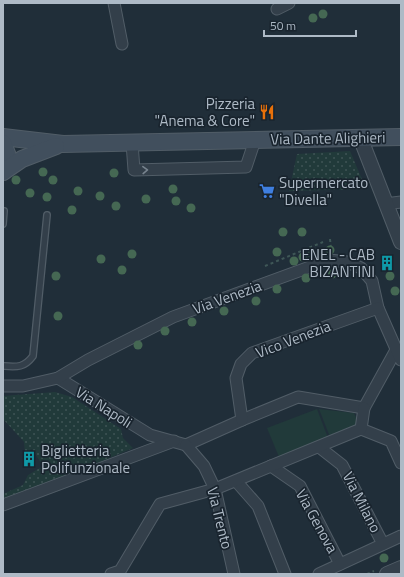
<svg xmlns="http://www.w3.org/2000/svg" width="404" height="577" font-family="'Titillium Web',sans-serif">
  <defs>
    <pattern id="park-dots" width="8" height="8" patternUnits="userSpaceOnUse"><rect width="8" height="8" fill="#213a3a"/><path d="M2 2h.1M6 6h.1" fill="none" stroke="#3f5455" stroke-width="1.8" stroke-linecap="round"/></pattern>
  </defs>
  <rect width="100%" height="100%" fill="#202e39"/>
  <g fill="url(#park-dots)">
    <path d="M 350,151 L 366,189 L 289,191 L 297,154 Z"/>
    <path d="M 55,392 L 72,397 L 121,429 L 123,438 L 133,448 L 3,503 L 3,494 L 23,485 L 28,475 L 43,466 L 32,449 L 25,454 L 24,442 L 3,419 L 3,396 Z"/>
  </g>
  <g fill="#213a3a">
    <path d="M 317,409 L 328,438 L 279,457 L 267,428 Z"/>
    <path d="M 319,409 L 354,413 L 357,420 L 357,425 L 330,437 Z"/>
  </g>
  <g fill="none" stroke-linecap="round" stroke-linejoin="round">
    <defs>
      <g id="service">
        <path d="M 3,224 L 4,211"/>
        <path d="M 3,366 C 17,367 24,368 33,356 L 47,215"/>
      </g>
      <g id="minor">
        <path d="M 114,3 L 122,44"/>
        <path d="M 277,9 L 289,3"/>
        <path d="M 132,143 L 134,170 L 246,167 L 255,140"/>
        <path d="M 385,204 L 401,202"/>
        <path d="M 58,378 L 150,435 L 186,445 L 242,420 L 298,397 L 364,408 L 396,350"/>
        <path d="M 3,386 L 23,386 L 58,378 L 88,360 L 173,317 L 329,260 L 347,262 L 361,268 L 372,281 L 378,308 L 401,360"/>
        <path d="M 242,420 L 236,378 L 241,364 L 252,353 L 378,308"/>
        <path d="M 361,429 L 391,441 L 401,463"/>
        <path d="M 186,445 L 204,466 L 215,489 L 234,574"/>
        <path d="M 319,447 L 342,465 L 383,544"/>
        <path d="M 271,466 L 300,486 L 340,564"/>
        <path d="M 236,481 L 258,506 L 285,574"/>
        <path d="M 3,505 L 174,441"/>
        <path d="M 111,574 L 120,571 L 160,504 L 215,489 L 361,429 L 364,408"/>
        <path d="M 319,574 L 401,536"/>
      </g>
      <g id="tertiary">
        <path d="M 360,137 L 401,242"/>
        <path d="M 387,574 L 401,568"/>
      </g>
      <g id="secondary">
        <path d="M 3,137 L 63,144 L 401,137"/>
        <path d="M 3,143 L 8,156 L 3,172"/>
        <path d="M 3,172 L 22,159 L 56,146"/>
      </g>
    </defs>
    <use href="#service" stroke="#515d67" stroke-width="8"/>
    <use href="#minor" stroke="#515d67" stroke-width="13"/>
    <use href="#tertiary" stroke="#515d67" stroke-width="16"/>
    <use href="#secondary" stroke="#515d67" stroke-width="18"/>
    <g stroke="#3f5757" stroke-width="2" stroke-dasharray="3 3" stroke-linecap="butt">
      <path d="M 330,239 L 331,249"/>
      <path d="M 265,266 L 323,242"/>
      <path d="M 367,574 L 374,571"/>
    </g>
    <use href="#service" stroke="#333f4a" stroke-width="5.5"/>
    <use href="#minor" stroke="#333f4a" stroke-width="11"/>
    <use href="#tertiary" stroke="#333f4a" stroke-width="14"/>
    <use href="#secondary" stroke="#414f5d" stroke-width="16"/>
  </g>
  <g fill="#456853">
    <circle cx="323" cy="14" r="4.5"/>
    <circle cx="313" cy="18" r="4.5"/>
    <circle cx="43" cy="172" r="4.5"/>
    <circle cx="114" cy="173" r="4.5"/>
    <circle cx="16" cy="180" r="4.5"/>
    <circle cx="53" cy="180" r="4.5"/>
    <circle cx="173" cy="189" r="4.5"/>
    <circle cx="78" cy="191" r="4.5"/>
    <circle cx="30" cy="193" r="4.5"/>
    <circle cx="100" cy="196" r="4.5"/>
    <circle cx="47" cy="197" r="4.5"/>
    <circle cx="146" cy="199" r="4.5"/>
    <circle cx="176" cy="201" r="4.5"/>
    <circle cx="116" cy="206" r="4.5"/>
    <circle cx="191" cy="208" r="4.5"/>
    <circle cx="72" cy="210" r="4.5"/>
    <circle cx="283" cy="232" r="4.5"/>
    <circle cx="302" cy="232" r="4.5"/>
    <circle cx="330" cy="250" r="4.5"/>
    <circle cx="277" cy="252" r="4.5"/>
    <circle cx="132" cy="254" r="4.5"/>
    <circle cx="312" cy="254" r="4.5"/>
    <circle cx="303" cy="257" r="4.5"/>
    <circle cx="101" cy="259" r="4.5"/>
    <circle cx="294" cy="261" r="4.5"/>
    <circle cx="122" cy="270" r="4.5"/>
    <circle cx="332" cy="274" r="4.5"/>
    <circle cx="56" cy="276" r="4.5"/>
    <circle cx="390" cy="276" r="4.5"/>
    <circle cx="306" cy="278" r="4.5"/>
    <circle cx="277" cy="289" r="4.5"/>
    <circle cx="395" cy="291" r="4.5"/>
    <circle cx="256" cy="301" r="4.5"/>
    <circle cx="224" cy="311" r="4.5"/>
    <circle cx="58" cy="316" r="4.5"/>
    <circle cx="192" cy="322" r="4.5"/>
    <circle cx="165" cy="331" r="4.5"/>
    <circle cx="138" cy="345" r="4.5"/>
    <circle cx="384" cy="558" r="4.5"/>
  </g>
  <defs><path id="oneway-chevron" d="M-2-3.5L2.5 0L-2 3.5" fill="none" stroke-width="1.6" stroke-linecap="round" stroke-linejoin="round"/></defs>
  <use stroke="#77838e" href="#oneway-chevron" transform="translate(145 170) rotate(-2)"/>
  <defs>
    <symbol id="restaurant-bare" viewBox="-9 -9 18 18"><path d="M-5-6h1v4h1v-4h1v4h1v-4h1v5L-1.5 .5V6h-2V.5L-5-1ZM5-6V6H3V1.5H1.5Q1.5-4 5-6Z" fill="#e8710a" stroke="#19242e" stroke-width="2.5" paint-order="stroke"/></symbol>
    <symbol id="supermarket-bare" viewBox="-9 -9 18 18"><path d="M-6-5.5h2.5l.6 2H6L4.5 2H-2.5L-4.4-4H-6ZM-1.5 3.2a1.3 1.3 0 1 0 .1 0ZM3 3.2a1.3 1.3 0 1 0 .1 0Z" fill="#3f7fe0" stroke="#19242e" stroke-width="2.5" paint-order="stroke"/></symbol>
    <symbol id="building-bare" viewBox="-9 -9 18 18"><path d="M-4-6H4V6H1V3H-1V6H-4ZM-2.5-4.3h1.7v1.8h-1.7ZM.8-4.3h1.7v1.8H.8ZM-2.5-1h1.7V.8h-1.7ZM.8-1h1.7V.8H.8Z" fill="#0f9aa8" stroke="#19242e" stroke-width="2.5" paint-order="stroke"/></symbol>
  </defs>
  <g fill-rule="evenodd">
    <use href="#restaurant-bare" x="256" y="101" width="22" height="22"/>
    <use href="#supermarket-bare" x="256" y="180" width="22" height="22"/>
    <use href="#building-bare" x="376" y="252" width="22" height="22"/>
    <use href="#building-bare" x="18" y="448" width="22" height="22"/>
  </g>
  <g text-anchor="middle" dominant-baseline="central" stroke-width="3.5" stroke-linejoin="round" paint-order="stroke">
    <g font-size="15" fill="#aebac6" stroke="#19242e" text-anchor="end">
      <text x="255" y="103">Pizzeria<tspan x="255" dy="17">"Anema &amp; Core"</tspan></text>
      <text x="279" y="182" text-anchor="start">Supermercato<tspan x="279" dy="17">"Divella"</tspan></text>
      <text x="375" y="254">ENEL - CAB<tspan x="375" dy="17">BIZANTINI</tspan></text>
      <text x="41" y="450" text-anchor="start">Biglietteria<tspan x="41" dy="17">Polifunzionale</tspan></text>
    </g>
    <g font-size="15" fill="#aebac6" stroke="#19242e">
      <text transform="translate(328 138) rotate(-1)">Via Dante Alighieri</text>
      <text transform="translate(227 297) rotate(-20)">Via Venezia</text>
      <text transform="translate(293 339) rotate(-21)">Vico Venezia</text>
      <text transform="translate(104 407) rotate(32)">Via Napoli</text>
      <text transform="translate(362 502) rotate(63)">Via Milano</text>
      <text transform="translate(220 518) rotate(76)">Via Trento</text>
      <text transform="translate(317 521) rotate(61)">Via Genova</text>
    </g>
  </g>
  <rect width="404" height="577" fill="none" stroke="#aebac6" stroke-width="8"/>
  <path d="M264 30v6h92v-6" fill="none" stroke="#aebac6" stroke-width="2"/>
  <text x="270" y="30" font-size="12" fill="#aebac6" stroke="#19242e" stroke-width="3" paint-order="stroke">50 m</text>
</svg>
